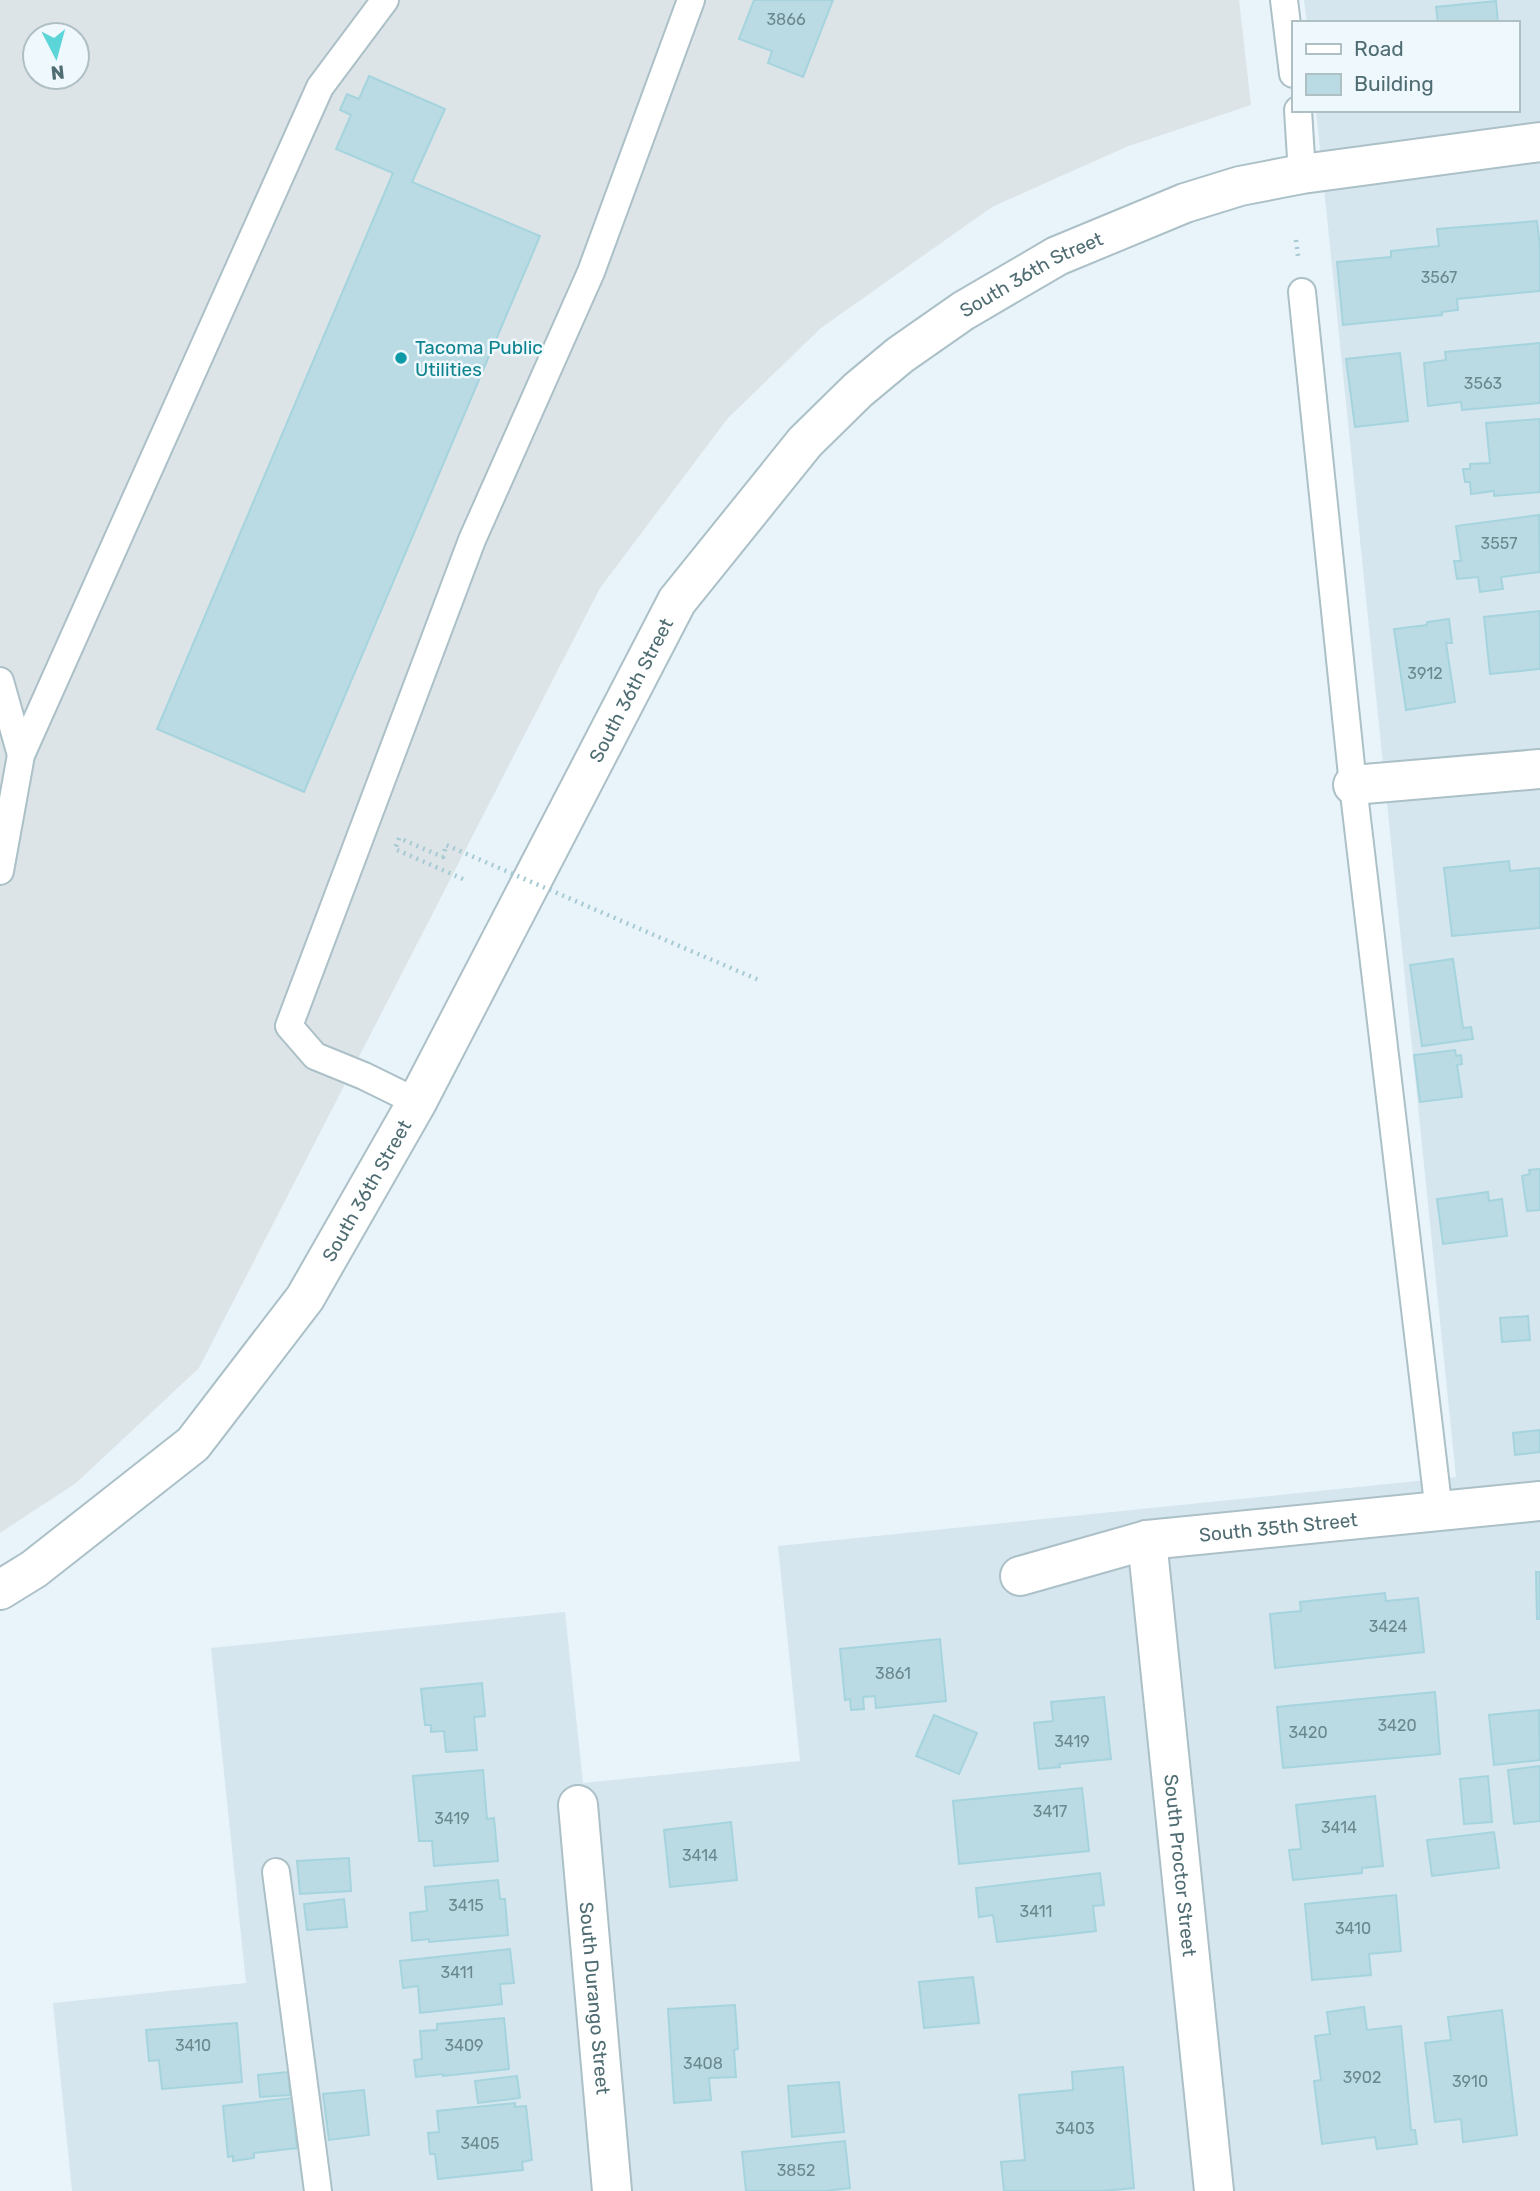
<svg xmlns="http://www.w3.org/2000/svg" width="1540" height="2191" font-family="Rubik,sans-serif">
  <rect width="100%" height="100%" fill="#e9f3fa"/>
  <path fill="#d5e6ee" d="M 1304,0 L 1540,0 L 1540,2191 L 72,2191 L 53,2003 L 246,1983 L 211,1648 L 565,1612 L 583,1783 L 800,1761 L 778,1546 L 1456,1477 L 1316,110 L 1517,110 L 1517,23 L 1307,23 Z"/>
  <path fill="#dce4e7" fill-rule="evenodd" d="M 0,0 L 1239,0 L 1251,105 L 1126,147 L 992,207 L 821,328 L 728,418 L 600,588 L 199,1368 L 76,1483 L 0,1533 ZM 35,35 L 77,35 L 77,77 L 35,77 Z"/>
  <g fill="#badbe3" stroke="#a5d4de" stroke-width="2">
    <path d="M 754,0 L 833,0 L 803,77 L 768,63 L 772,51 L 739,39 Z"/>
    <path d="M 1496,1 L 1498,23 L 1438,23 L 1436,7 Z"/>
    <path d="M 369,76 L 445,109 L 412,182 L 540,236 L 304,792 L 157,729 L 393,173 L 336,149 L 351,115 L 340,110 L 347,94 L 359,99 Z"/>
    <path d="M 1537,221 L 1540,247 L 1540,291 L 1457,299 L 1458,310 L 1442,312 L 1442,315 L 1343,325 L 1337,262 L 1391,257 L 1391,251 L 1439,246 L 1437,229 Z"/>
    <path d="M 1540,343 L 1540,403 L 1462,410 L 1461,402 L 1428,406 L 1424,363 L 1446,360 L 1445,352 Z"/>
    <path d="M 1400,353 L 1408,421 L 1355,427 L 1346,359 Z"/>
    <path d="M 1540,419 L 1540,492 L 1494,496 L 1494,491 L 1471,494 L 1470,482 L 1465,482 L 1463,469 L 1470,469 L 1470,464 L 1490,463 L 1486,423 Z"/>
    <path d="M 1539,515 L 1540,572 L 1501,577 L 1503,589 L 1480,592 L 1478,577 L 1457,579 L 1454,561 L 1461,561 L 1456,526 Z"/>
    <path d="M 1540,611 L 1540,669 L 1490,674 L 1484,617 Z"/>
    <path d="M 1449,619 L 1452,643 L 1446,643 L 1455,702 L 1406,710 L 1394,629 L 1427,625 L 1427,622 Z"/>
    <path d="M 1509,861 L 1510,871 L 1540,868 L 1540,928 L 1452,936 L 1444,868 Z"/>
    <path d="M 1453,959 L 1463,1028 L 1471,1027 L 1473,1039 L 1422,1046 L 1410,965 Z"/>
    <path d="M 1455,1050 L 1456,1056 L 1461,1055 L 1462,1064 L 1457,1065 L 1462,1097 L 1420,1102 L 1414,1055 Z"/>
    <path d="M 1540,1169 L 1540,1210 L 1527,1211 L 1522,1176 L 1530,1174 L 1529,1170 Z"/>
    <path d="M 1488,1192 L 1489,1201 L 1502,1199 L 1507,1236 L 1443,1244 L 1437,1199 Z"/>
    <path d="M 1528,1316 L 1530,1340 L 1502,1342 L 1500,1318 Z"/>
    <path d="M 1540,1430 L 1540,1452 L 1515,1455 L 1513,1433 Z"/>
    <path d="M 1536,1572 L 1540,1572 L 1540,1619 L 1537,1619 Z"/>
    <path d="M 1385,1593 L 1386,1601 L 1418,1598 L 1424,1652 L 1275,1668 L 1270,1614 L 1301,1611 L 1300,1602 Z"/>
    <path d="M 940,1639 L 946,1701 L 876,1708 L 875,1696 L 863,1697 L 864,1709 L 851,1710 L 850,1699 L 845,1700 L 840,1649 Z"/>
    <path d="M 482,1683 L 485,1716 L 474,1717 L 477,1750 L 446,1752 L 444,1731 L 431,1732 L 431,1725 L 425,1725 L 421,1689 Z"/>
    <path d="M 1435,1692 L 1440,1754 L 1283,1768 L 1277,1707 Z"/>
    <path d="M 1104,1697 L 1111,1759 L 1059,1764 L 1060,1767 L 1039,1769 L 1034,1723 L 1053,1721 L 1051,1702 Z"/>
    <path d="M 1539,1710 L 1540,1760 L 1494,1765 L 1489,1715 Z"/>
    <path d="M 934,1715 L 977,1733 L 959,1774 L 916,1756 Z"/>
    <path d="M 1540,1766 L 1540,1821 L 1514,1824 L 1508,1770 Z"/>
    <path d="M 483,1770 L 487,1819 L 494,1818 L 498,1861 L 434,1866 L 432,1841 L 419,1841 L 413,1776 Z"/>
    <path d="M 1488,1776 L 1492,1822 L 1464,1824 L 1460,1779 Z"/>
    <path d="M 1082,1788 L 1089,1851 L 959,1864 L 953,1801 Z"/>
    <path d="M 1375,1796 L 1383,1866 L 1362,1868 L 1362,1873 L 1293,1880 L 1289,1850 L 1301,1849 L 1296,1805 Z"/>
    <path d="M 731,1822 L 737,1880 L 670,1887 L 664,1830 Z"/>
    <path d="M 1494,1832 L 1499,1868 L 1432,1876 L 1427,1840 Z"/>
    <path d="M 349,1858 L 351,1891 L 300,1894 L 297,1861 Z"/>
    <path d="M 1100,1873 L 1104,1905 L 1093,1906 L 1096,1931 L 997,1942 L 993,1915 L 979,1917 L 976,1888 Z"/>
    <path d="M 498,1880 L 500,1899 L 505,1899 L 508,1935 L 429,1942 L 429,1939 L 412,1941 L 410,1913 L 427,1911 L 425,1887 Z"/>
    <path d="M 1396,1895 L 1401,1951 L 1369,1954 L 1371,1975 L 1312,1980 L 1305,1904 Z"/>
    <path d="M 344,1899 L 347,1927 L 307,1930 L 304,1904 Z"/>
    <path d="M 510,1949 L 514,1983 L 500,1984 L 502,2004 L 420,2013 L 418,1986 L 403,1988 L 400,1961 Z"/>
    <path d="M 973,1977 L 979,2023 L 924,2028 L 919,1982 Z"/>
    <path d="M 735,2005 L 738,2049 L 734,2050 L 736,2077 L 709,2078 L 711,2100 L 674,2103 L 668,2009 Z"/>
    <path d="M 1364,2007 L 1367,2030 L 1401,2026 L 1411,2130 L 1415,2130 L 1417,2144 L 1377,2149 L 1375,2137 L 1322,2144 L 1314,2081 L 1321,2080 L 1315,2036 L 1330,2034 L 1327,2012 Z"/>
    <path d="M 1502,2010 L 1517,2135 L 1463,2142 L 1461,2119 L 1435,2122 L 1425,2043 L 1451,2040 L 1448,2017 Z"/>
    <path d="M 504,2018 L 509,2069 L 443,2076 L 443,2074 L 416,2077 L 414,2060 L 422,2059 L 420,2031 L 437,2030 L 437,2024 Z"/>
    <path d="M 237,2023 L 242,2082 L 162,2089 L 159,2060 L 149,2061 L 146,2030 Z"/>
    <path d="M 1123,2067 L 1134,2188 L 1102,2191 L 1004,2191 L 1001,2162 L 1025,2160 L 1019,2095 L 1073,2090 L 1072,2072 Z"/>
    <path d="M 288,2072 L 290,2095 L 260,2097 L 258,2075 Z"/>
    <path d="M 517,2076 L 520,2098 L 478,2103 L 475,2081 Z"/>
    <path d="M 839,2082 L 844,2132 L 792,2137 L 788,2086 Z"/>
    <path d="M 364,2090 L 369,2135 L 329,2140 L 323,2094 Z"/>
    <path d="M 292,2098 L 297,2148 L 254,2153 L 254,2158 L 233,2161 L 233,2156 L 228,2157 L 223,2106 Z"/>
    <path d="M 515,2103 L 515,2107 L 526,2106 L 532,2160 L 522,2162 L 523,2170 L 438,2179 L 435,2154 L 430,2154 L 428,2133 L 439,2132 L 437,2111 Z"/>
    <path d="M 845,2141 L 850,2188 L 825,2191 L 746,2191 L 742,2152 Z"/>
  </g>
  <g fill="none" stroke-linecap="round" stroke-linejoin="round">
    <defs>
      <g id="service">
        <path d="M 1284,0 L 1293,74"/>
        <path d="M 1298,110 L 1302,174"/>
        <path d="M 1302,292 L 1353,785 L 1439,1512"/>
        <path d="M 0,681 L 21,755"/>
        <path d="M 0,871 L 21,755 L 320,87 L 385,0"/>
        <path d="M 417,1102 L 364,1076 L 315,1056 L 289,1026 L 472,540 L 591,272 L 691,0"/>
        <path d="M 276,1872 L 318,2191"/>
      </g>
      <g id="minor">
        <path d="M 1353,785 L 1540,769"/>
        <path id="s1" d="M 1147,1540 L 1214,2191"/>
        <path id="s2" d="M 1020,1576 L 1147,1540 L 1540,1501"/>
        <path id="s3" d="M 578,1805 L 612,2191"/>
      </g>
      <g id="tertiary">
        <path id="s4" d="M 0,1590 L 34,1569 L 193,1444 L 305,1298 L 417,1102 L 677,601 L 805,442 L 858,390 L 900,355 L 963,311 L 1057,256 L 1185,203 L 1240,186 L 1302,174 L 1540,142"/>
      </g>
    </defs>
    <use href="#service" stroke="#abc0c7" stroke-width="30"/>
    <use href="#minor" stroke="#abc0c7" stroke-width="42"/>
    <use href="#tertiary" stroke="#abc0c7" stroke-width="42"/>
    <g stroke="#a6cad2" stroke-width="4.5" stroke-dasharray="2 5" stroke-linecap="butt">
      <path d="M 1296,240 L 1298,256"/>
      <path d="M 691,951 L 759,980"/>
    </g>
    <use href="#service" stroke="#fff" stroke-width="26"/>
    <use href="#minor" stroke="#fff" stroke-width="38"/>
    <use href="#tertiary" stroke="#fff" stroke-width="38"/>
    <path stroke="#a6cad2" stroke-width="4.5" stroke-dasharray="2 5" stroke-linecap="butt" d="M 463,879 L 395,849 L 399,838 L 443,857 L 446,845 L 691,951"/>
  </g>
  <circle fill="#0f9aa8" stroke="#eff8fd" stroke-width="2.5" cx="401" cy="358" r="7"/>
  <g text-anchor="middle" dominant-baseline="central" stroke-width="5" stroke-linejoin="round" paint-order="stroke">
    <g font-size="16" fill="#6a888e">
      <text x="786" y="19">3866</text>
      <text x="1439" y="277">3567</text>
      <text x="1483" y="383">3563</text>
      <text x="1499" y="543">3557</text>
      <text x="1425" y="673">3912</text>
      <text x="1388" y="1626">3424</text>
      <text x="893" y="1673">3861</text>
      <text x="1397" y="1725">3420</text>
      <text x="1308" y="1732">3420</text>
      <text x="1072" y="1741">3419</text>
      <text x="1050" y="1811">3417</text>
      <text x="452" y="1818">3419</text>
      <text x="1339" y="1827">3414</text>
      <text x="700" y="1855">3414</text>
      <text x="466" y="1905">3415</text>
      <text x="1036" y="1911">3411</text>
      <text x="1353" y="1928">3410</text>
      <text x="457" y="1972">3411</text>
      <text x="193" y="2045">3410</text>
      <text x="464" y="2045">3409</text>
      <text x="703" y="2063">3408</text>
      <text x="1362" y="2077">3902</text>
      <text x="1470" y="2081">3910</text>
      <text x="1075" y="2128">3403</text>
      <text x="480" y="2143">3405</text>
      <text x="796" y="2170">3852</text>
    </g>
    <g font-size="19" fill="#4f6d72" stroke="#eff8fd">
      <text stroke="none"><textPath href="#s4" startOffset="1704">South 36th Street</textPath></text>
      <text stroke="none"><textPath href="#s4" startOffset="1116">South 36th Street</textPath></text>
      <text stroke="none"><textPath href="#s4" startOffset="550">South 36th Street</textPath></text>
      <text stroke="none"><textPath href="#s2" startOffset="264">South 35th Street</textPath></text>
      <text stroke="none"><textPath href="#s1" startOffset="327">South Proctor Street</textPath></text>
      <text stroke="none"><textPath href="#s3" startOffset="194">South Durango Street</textPath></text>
    </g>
    <g font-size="19" fill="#0d838f" stroke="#eff8fd" text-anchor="start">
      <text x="415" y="347">Tacoma Public<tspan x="415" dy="22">Utilities</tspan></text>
    </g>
  </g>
  <rect x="1292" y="21" width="228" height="91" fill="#eff8fd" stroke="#afc0c5" stroke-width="2"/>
  <rect x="1306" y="44" width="35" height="10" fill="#ffffff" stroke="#afc0c5" stroke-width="2"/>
  <text x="1354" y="56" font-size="21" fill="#4f6d72">Road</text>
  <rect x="1306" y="74" width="35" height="21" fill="#badbe3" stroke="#afc0c5" stroke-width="2"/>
  <text x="1354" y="91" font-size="21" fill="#4f6d72">Building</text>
  <g transform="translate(56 56) rotate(174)"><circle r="33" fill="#eff8fd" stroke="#afc0c5" stroke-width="2"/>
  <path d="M0-5L12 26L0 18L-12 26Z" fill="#5bd5d8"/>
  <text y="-10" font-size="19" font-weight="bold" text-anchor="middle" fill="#4f6d72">N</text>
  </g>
</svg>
